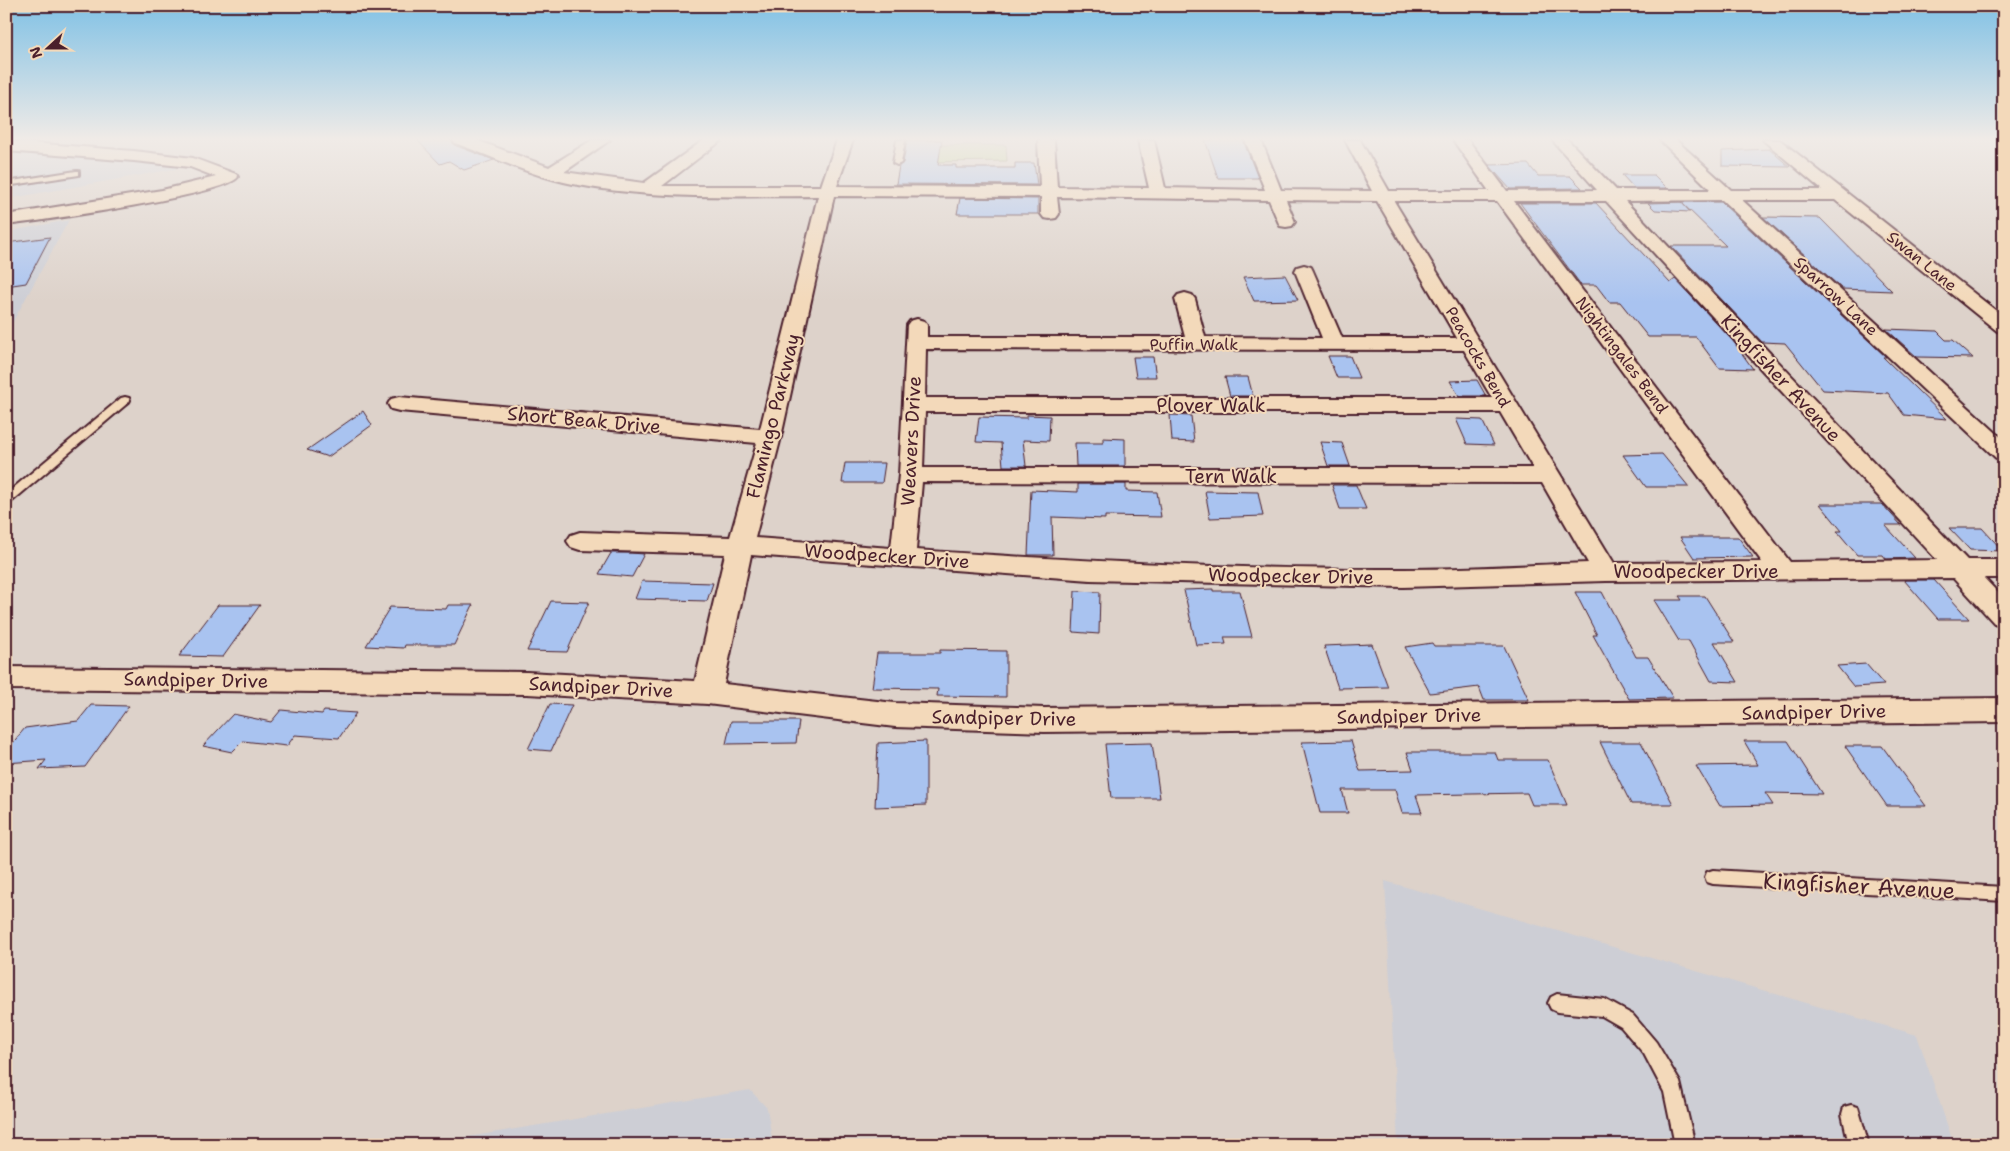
<svg xmlns="http://www.w3.org/2000/svg" width="2010" height="1151" font-family="'Shantell Sans',sans-serif">
  <rect width="100%" height="100%" fill="#ddd2ca"/>
  <filter id="ink" filterUnits="userSpaceOnUse"><feTurbulence type="fractalNoise" baseFrequency=".02" numOctaves="2"/><feDisplacementMap in="SourceGraphic" scale="10" xChannelSelector="R" yChannelSelector="G"/><feConvolveMatrix kernelMatrix="1 2 1 2 8 2 1 2 1" color-interpolation-filters="sRGB"/></filter>
  <g filter="url(#ink)">
    <g fill="#cdced5">
      <path d="M 6,148 L 192,166 L 6,199 Z"/>
      <path d="M 69,220 L 6,334 L 6,232 Z"/>
      <path d="M 1385,881 L 1917,1035 L 1954,1145 L 1398,1145 Z"/>
      <path d="M 750,1090 L 767,1108 L 773,1145 L 430,1145 L 431,1143 Z"/>
    </g>
    <path fill="#c0d88f" stroke="#857c5d" d="M 931,145 L 1006,145 L 1007,161 L 930,162 Z"/>
    <g fill="#a9c3f0" stroke="#4a1f2b">
      <path d="M 417,140 L 451,140 L 454,145 L 494,160 L 464,170 L 449,161 L 440,164 Z"/>
      <path d="M 907,140 L 942,140 L 938,165 L 956,165 L 956,168 L 1015,168 L 1015,163 L 1034,163 L 1037,185 L 896,184 L 899,166 L 903,163 Z"/>
      <path d="M 1205,140 L 1243,140 L 1258,178 L 1218,178 Z"/>
      <path d="M 1769,149 L 1790,167 L 1722,166 L 1722,151 Z"/>
      <path d="M 1528,164 L 1538,176 L 1570,176 L 1582,188 L 1510,189 L 1489,165 Z"/>
      <path d="M 1622,175 L 1654,175 L 1667,188 L 1634,188 Z"/>
      <path d="M 960,198 L 1038,199 L 1038,214 L 957,214 Z"/>
      <path d="M 1681,202 L 1690,212 L 1655,210 L 1648,203 Z"/>
      <path d="M 1681,202 L 1721,202 L 1886,357 L 1883,357 L 1947,419 L 1904,415 L 1888,393 L 1823,390 L 1785,343 L 1762,342 L 1671,246 L 1726,246 Z"/>
      <path d="M 1520,203 L 1596,203 L 1670,283 L 1675,279 L 1733,341 L 1753,369 L 1719,368 L 1696,337 L 1648,337 L 1620,302 L 1609,302 L 1596,285 L 1581,285 Z"/>
      <path d="M 1763,217 L 1820,218 L 1892,291 L 1842,289 Z"/>
      <path d="M 50,237 L 26,283 L 6,286 L 6,243 Z"/>
      <path d="M 1285,275 L 1298,300 L 1254,301 L 1243,277 Z"/>
      <path d="M 1886,329 L 1937,331 L 1946,340 L 1953,340 L 1973,358 L 1917,357 Z"/>
      <path d="M 1328,356 L 1350,356 L 1359,378 L 1337,378 Z"/>
      <path d="M 1133,357 L 1153,357 L 1156,377 L 1136,377 Z"/>
      <path d="M 1225,377 L 1248,377 L 1253,396 L 1230,396 Z"/>
      <path d="M 1477,380 L 1486,396 L 1459,396 L 1450,381 Z"/>
      <path d="M 363,411 L 372,425 L 328,457 L 307,450 Z"/>
      <path d="M 1027,415 L 1050,416 L 1049,441 L 1023,440 L 1026,466 L 1003,466 L 1001,443 L 976,442 L 979,417 L 1027,418 Z"/>
      <path d="M 1170,415 L 1191,416 L 1194,442 L 1172,441 Z"/>
      <path d="M 1456,419 L 1482,420 L 1494,445 L 1467,444 Z"/>
      <path d="M 1103,438 L 1125,439 L 1125,466 L 1076,466 L 1075,443 L 1103,443 Z"/>
      <path d="M 1320,442 L 1342,443 L 1350,466 L 1328,466 Z"/>
      <path d="M 1662,454 L 1689,487 L 1646,487 L 1623,455 Z"/>
      <path d="M 845,463 L 885,463 L 882,483 L 842,483 Z"/>
      <path d="M 1078,484 L 1126,484 L 1126,491 L 1157,492 L 1161,517 L 1105,516 L 1105,519 L 1052,517 L 1053,555 L 1028,555 L 1031,490 L 1078,492 Z"/>
      <path d="M 1333,485 L 1356,485 L 1366,509 L 1340,509 L 1332,486 Z"/>
      <path d="M 1205,491 L 1258,492 L 1263,516 L 1210,518 Z"/>
      <path d="M 1820,504 L 1882,504 L 1901,525 L 1885,525 L 1915,558 L 1886,559 L 1883,555 L 1857,555 L 1837,531 L 1842,531 Z"/>
      <path d="M 1949,528 L 1982,528 L 2003,551 L 1970,550 Z"/>
      <path d="M 1680,537 L 1738,537 L 1753,557 L 1694,558 Z"/>
      <path d="M 611,553 L 631,553 L 644,554 L 632,577 L 599,574 Z"/>
      <path d="M 1904,580 L 1934,580 L 1969,619 L 1938,619 Z"/>
      <path d="M 642,581 L 713,583 L 707,601 L 635,599 Z"/>
      <path d="M 1213,589 L 1213,591 L 1240,591 L 1252,637 L 1224,637 L 1226,644 L 1196,645 L 1184,590 Z"/>
      <path d="M 1075,591 L 1100,592 L 1099,634 L 1073,632 Z"/>
      <path d="M 1575,592 L 1602,592 L 1636,657 L 1648,657 L 1673,698 L 1629,699 L 1593,635 L 1597,635 Z"/>
      <path d="M 1679,596 L 1705,596 L 1734,642 L 1714,642 L 1738,682 L 1711,681 L 1689,641 L 1679,641 L 1654,600 L 1682,600 Z"/>
      <path d="M 551,601 L 589,602 L 567,652 L 527,651 Z"/>
      <path d="M 218,605 L 260,605 L 223,657 L 179,656 Z"/>
      <path d="M 448,605 L 473,605 L 454,645 L 405,645 L 404,648 L 366,646 L 390,607 L 446,609 Z"/>
      <path d="M 1432,643 L 1434,646 L 1504,646 L 1529,700 L 1484,700 L 1479,687 L 1430,693 L 1405,647 Z"/>
      <path d="M 1372,644 L 1388,687 L 1338,688 L 1324,646 Z"/>
      <path d="M 940,650 L 1006,651 L 1006,697 L 937,696 L 938,689 L 872,688 L 877,653 L 940,653 Z"/>
      <path d="M 1866,664 L 1884,685 L 1854,687 L 1837,666 Z"/>
      <path d="M 550,704 L 572,705 L 551,751 L 528,749 Z"/>
      <path d="M 91,705 L 129,706 L 85,767 L 39,769 L 46,760 L 6,763 L 6,751 L 25,728 L 78,721 Z"/>
      <path d="M 281,710 L 322,714 L 324,711 L 356,713 L 339,738 L 295,735 L 287,746 L 243,741 L 232,752 L 203,746 L 233,714 L 271,722 Z"/>
      <path d="M 731,721 L 799,721 L 796,743 L 726,744 Z"/>
      <path d="M 926,741 L 926,805 L 875,807 L 878,743 Z"/>
      <path d="M 1351,741 L 1360,771 L 1413,770 L 1407,752 L 1495,752 L 1498,760 L 1548,760 L 1567,805 L 1532,805 L 1527,793 L 1416,795 L 1422,813 L 1402,813 L 1395,790 L 1342,790 L 1348,813 L 1320,813 L 1302,742 Z"/>
      <path d="M 1744,741 L 1788,741 L 1822,794 L 1765,793 L 1773,805 L 1720,806 L 1696,766 L 1758,765 Z"/>
      <path d="M 1600,742 L 1641,742 L 1673,804 L 1631,804 Z"/>
      <path d="M 1152,743 L 1160,798 L 1111,798 L 1105,744 Z"/>
      <path d="M 1845,746 L 1882,746 L 1926,806 L 1887,806 Z"/>
    </g>
    <g fill="none" stroke-linecap="round" stroke-linejoin="round">
      <defs>
        <g id="service">
          <path d="M 897,140 L 905,140 L 901,163 L 897,165 L 893,163 Z"/>
          <path d="M 76,171 L 79,171 L 79,175 L 6,186 L 6,182 Z"/>
          <path d="M 125,397 L 129,398 L 130,400 L 129,402 L 10,503 L 6,504 L 6,494 L 121,398 Z"/>
          <path d="M 1713,870 L 2004,887 L 2004,901 L 1713,884 L 1707,882 L 1705,877 L 1707,872 Z"/>
          <path d="M 1557,994 L 1604,999 L 1633,1015 L 1656,1042 L 1680,1082 L 1695,1145 L 1675,1145 L 1664,1092 L 1644,1054 L 1621,1027 L 1602,1016 L 1557,1012 L 1551,1009 L 1548,1003 L 1551,997 Z"/>
          <path d="M 1851,1105 L 1858,1107 L 1869,1145 L 1849,1145 L 1842,1114 L 1844,1107 Z"/>
        </g>
        <g id="minor">
          <path d="M 453,140 L 476,140 L 549,167 L 592,140 L 610,140 L 564,172 L 644,183 L 704,140 L 722,140 L 662,186 L 821,186 L 837,140 L 853,140 L 837,186 L 1040,187 L 1038,140 L 1054,140 L 1057,187 L 1149,188 L 1138,140 L 1154,140 L 1165,188 L 1265,190 L 1245,140 L 1261,140 L 1281,190 L 1372,191 L 1345,140 L 1360,140 L 1389,191 L 1489,191 L 1453,140 L 1468,140 L 1507,191 L 1597,190 L 1552,140 L 1568,140 L 1616,190 L 1711,190 L 1660,140 L 1676,140 L 1731,190 L 1822,190 L 1763,140 L 1780,140 L 2004,317 L 2004,333 L 1997,331 L 1835,200 L 1742,200 L 2004,440 L 2004,460 L 1996,458 L 1722,200 L 1625,201 L 1967,560 L 2004,560 L 2004,578 L 1984,578 L 2004,599 L 2004,626 L 1994,623 L 1953,578 L 1606,581 L 1403,587 L 1090,580 L 751,555 L 724,684 L 895,703 L 1044,708 L 2004,698 L 2004,722 L 1044,732 L 895,727 L 707,704 L 527,694 L 6,689 L 6,667 L 527,672 L 695,681 L 725,554 L 580,550 L 571,547 L 567,541 L 571,535 L 580,532 L 730,537 L 757,443 L 399,411 L 391,409 L 388,404 L 391,399 L 399,397 L 760,429 L 818,196 C 735,196 653,200 573,184 C 532,176 493,157 455,143 ZM 834,196 L 1041,197 L 1041,214 L 1044,218 L 1050,219 L 1056,218 L 1059,214 L 1057,197 L 1269,200 L 1280,226 L 1286,227 L 1292,226 L 1295,222 L 1286,200 L 1377,201 L 1457,338 L 1342,338 L 1313,271 L 1311,267 L 1304,265 L 1297,267 L 1295,271 L 1322,338 L 1205,337 L 1195,299 L 1192,295 L 1185,293 L 1178,295 L 1175,299 L 1185,337 L 927,337 L 927,325 L 924,321 L 917,319 L 910,321 L 907,325 L 899,475 L 891,548 L 755,538 L 781,437 ZM 1394,201 L 1497,201 L 1762,562 L 1614,563 ZM 1514,201 L 1606,201 L 1937,560 L 1790,562 ZM 926,349 L 1464,350 L 1492,398 L 925,398 ZM 925,412 L 1500,412 L 1533,468 L 923,468 ZM 922,482 L 1542,483 L 1588,563 C 1526,565 1465,569 1403,569 C 1241,570 1078,561 916,550 Z"/>
          <path d="M 6,141 L 134,151 L 193,158 L 236,174 L 238,177 C 226,195 39,221 6,225 L 6,215 L 162,190 L 216,177 L 190,167 L 134,161 L 6,151 Z"/>
        </g>
      </defs>
      <use href="#service" stroke="#4a1f2b" stroke-width="4"/>
      <use href="#minor" stroke="#4a1f2b" stroke-width="4"/>
      <use href="#service" fill="#f3d9ba" fill-rule="evenodd"/>
      <use href="#minor" fill="#f3d9ba" fill-rule="evenodd"/>
    </g>
  </g>
  <linearGradient id="sky" x2="0" y2="1"><stop stop-color="#80c1e5"/><stop offset="0.46" stop-color="#f0ebe7"/><stop offset="1" stop-color="#f0ebe7" stop-opacity="0"/></linearGradient>
  <rect width="2010" height="302" fill="url(#sky)"/>
  <g text-anchor="middle" dominant-baseline="central" stroke-width="4" stroke-linejoin="round" paint-order="stroke">
    <g font-size="16" fill="#4a1f2b" stroke="#f3d9ba">
      <text transform="translate(1922 261) rotate(39)">Swan Lane</text>
      <text transform="translate(1836 296) rotate(43)">Sparrow Lane</text>
      <text x="1194" y="344">Puffin Walk</text>
      <text transform="translate(1622 355) rotate(53)">Nightingales Bend</text>
      <text transform="translate(1478 357) rotate(60)">Peacocks Bend</text>
    </g>
    <g font-size="19" fill="#4a1f2b" stroke="#f3d9ba">
      <text transform="translate(1781 378) rotate(47)">Kingfisher Avenue</text>
      <text x="1211" y="405">Plover Walk</text>
      <text transform="translate(773 416) rotate(-76)">Flamingo Parkway</text>
      <text transform="translate(584 420) rotate(5)">Short Beak Drive</text>
      <text transform="translate(911 441) rotate(-87)">Weavers Drive</text>
      <text x="1231" y="476">Tern Walk</text>
      <text transform="translate(887 556) rotate(4)">Woodpecker Drive</text>
      <text x="1696" y="571">Woodpecker Drive</text>
      <text transform="translate(1291 576) rotate(1)">Woodpecker Drive</text>
      <text transform="translate(196 680) rotate(1)">Sandpiper Drive</text>
      <text transform="translate(601 687) rotate(3)">Sandpiper Drive</text>
      <text transform="translate(1814 712) rotate(-1)">Sandpiper Drive</text>
      <text transform="translate(1409 716) rotate(-1)">Sandpiper Drive</text>
      <text transform="translate(1004 718) rotate(1)">Sandpiper Drive</text>
    </g>
    <g font-size="22" fill="#4a1f2b" stroke="#f3d9ba">
      <text transform="translate(1859 886) rotate(3)">Kingfisher Avenue</text>
    </g>
  </g>
  <rect width="2010" height="1151" fill="none" stroke="#f3d9ba" stroke-width="25"/>
  <rect x="12" y="12" width="1985" height="1126" fill="none" stroke="#4a1f2b" stroke-width="2" filter="url(#ink)"/>
  <g transform="translate(48 48) rotate(249)" stroke="#f3d9ba" stroke-width="4" paint-order="stroke">
  <path d="M0-4L9 19L0 12L-9 19Z" fill="#4a1f2b"/>
  <text y="-8" font-size="14" font-weight="bold" text-anchor="middle" fill="#4a1f2b">N</text>
  </g>
</svg>
